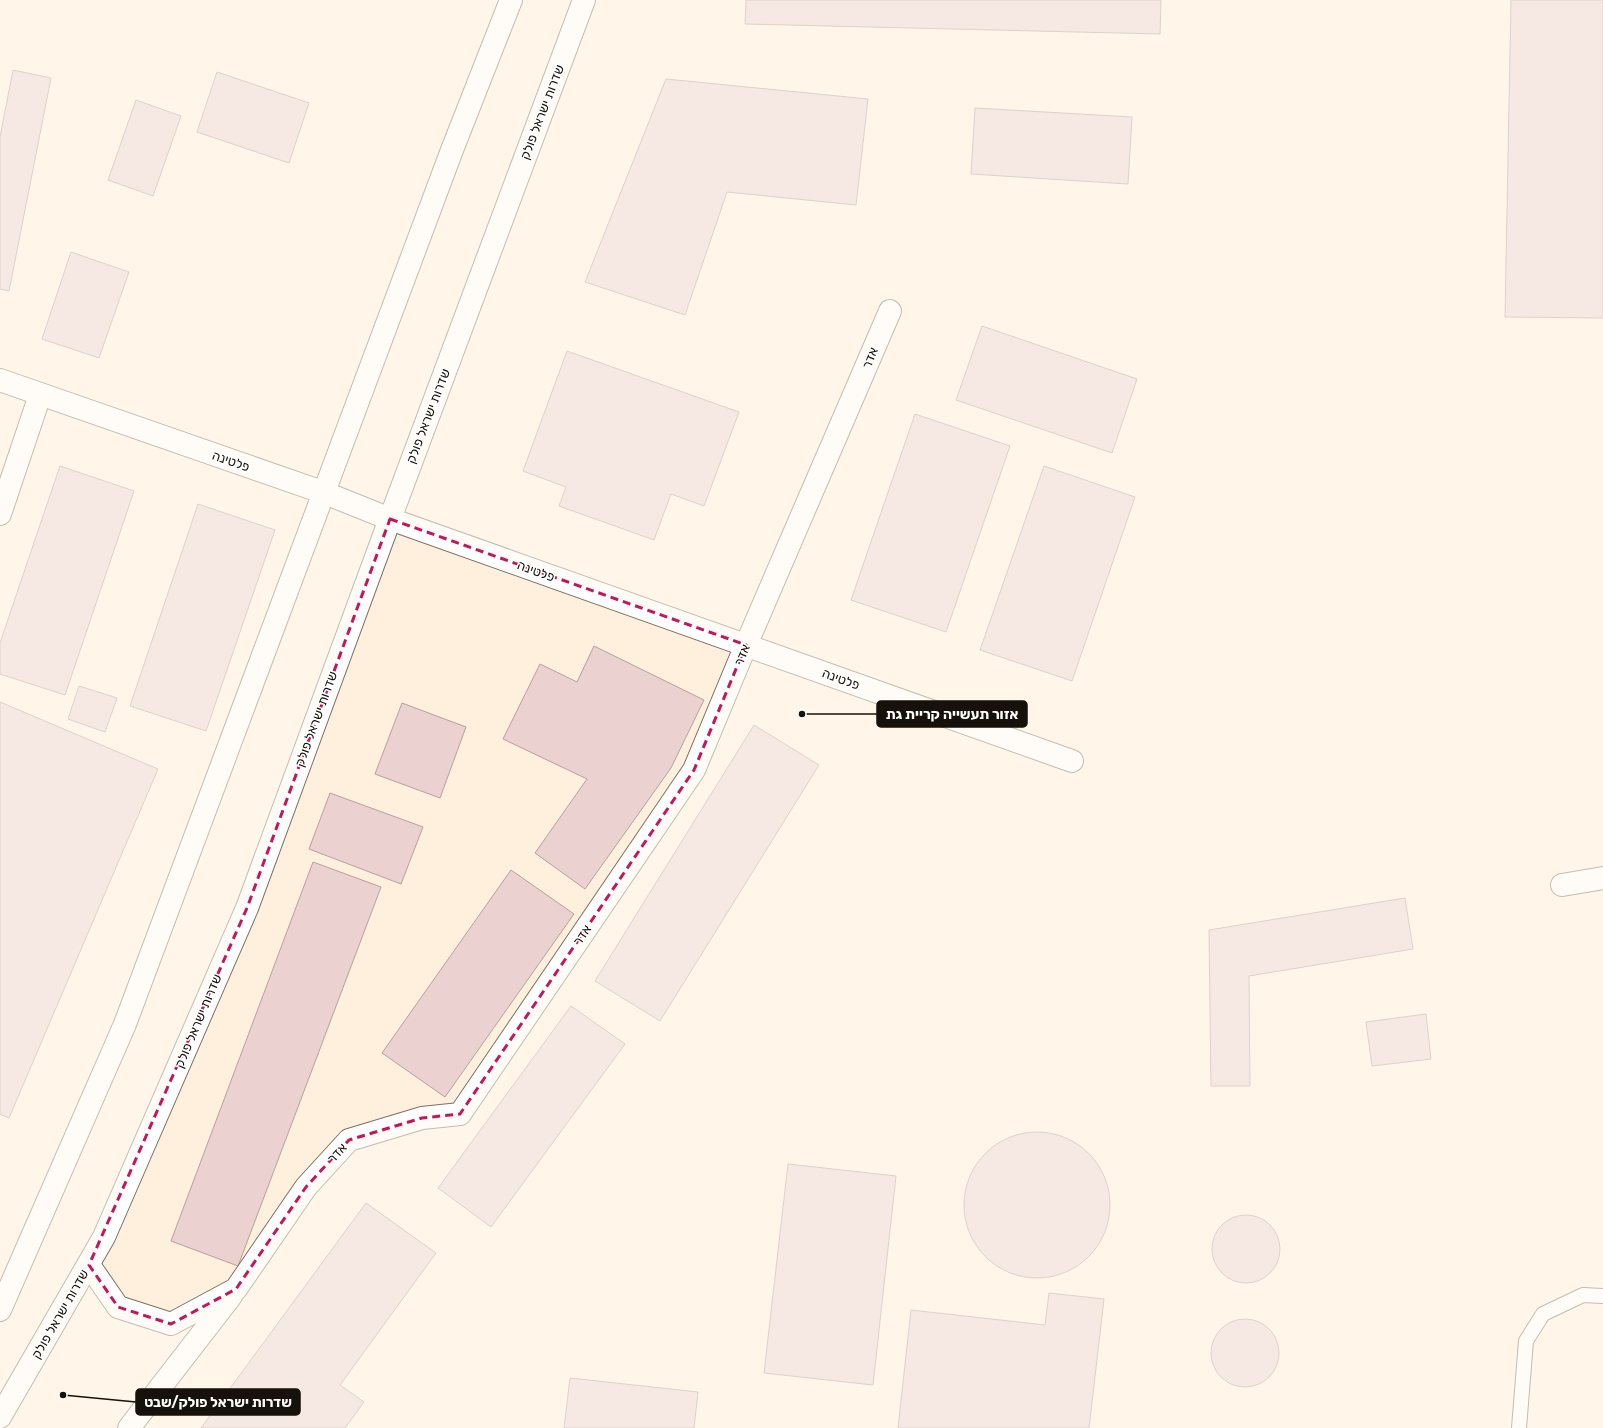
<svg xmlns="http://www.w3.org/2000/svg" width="1603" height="1428" font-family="Rubik,'Noto Sans Hebrew',sans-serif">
  <rect width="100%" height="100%" fill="#fffaf2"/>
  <rect fill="#fef0dc" x="0" y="0" width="1603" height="1428"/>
  <g fill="#ebd2d1" stroke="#b79f9d">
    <path d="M 746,0 L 1161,0 L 1160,34 L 745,24 Z"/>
    <path d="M 1511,0 L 1603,0 L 1603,318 L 1505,317 Z"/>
    <path d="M 13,70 L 51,78 L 9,291 L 0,289 L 0,137 Z"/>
    <path d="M 217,72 L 309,103 L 289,163 L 197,132 Z"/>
    <path d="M 666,79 L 868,99 L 856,205 L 727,192 L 685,315 L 585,282 Z"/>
    <path d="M 136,100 L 181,116 L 153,196 L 108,180 Z"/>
    <path d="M 975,108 L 1132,117 L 1128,184 L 971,174 Z"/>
    <path d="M 71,252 L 129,272 L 99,358 L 42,339 Z"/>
    <path d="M 982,326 L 1137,379 L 1112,453 L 956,400 Z"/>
    <path d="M 567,351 L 739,412 L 704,506 L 671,494 L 654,540 L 559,506 L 566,487 L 523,471 Z"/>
    <path d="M 915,414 L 1010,446 L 946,632 L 851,600 Z"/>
    <path d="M 60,466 L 134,491 L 65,695 L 0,674 L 0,643 Z"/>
    <path d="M 1044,466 L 1135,497 L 1072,681 L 980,650 Z"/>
    <path d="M 198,504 L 275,530 L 206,731 L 130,706 Z"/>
    <path d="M 594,646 L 704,700 L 671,768 L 585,889 L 535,853 L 587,779 L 503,739 L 540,664 L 577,682 Z"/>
    <path d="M 79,686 L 117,698 L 105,732 L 68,719 Z"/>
    <path d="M 0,702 L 158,769 L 9,1118 L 0,1114 Z"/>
    <path d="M 402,703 L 466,727 L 440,798 L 375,774 Z"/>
    <path d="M 754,725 L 819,765 L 660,1021 L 595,981 Z"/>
    <path d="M 330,793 L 423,827 L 401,884 L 309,849 Z"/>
    <path d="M 313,862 L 381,887 L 238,1266 L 171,1241 Z"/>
    <path d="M 511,870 L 574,914 L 445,1097 L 382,1053 Z"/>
    <path d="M 1405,898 L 1413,949 L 1249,976 L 1250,1086 L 1211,1086 L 1209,930 Z"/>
    <path d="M 571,1006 L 625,1044 L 491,1227 L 438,1188 Z"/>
    <path d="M 1426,1014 L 1431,1059 L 1372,1066 L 1366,1022 Z"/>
    <circle cx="1037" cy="1205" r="73"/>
    <path d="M 788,1164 L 896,1176 L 873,1385 L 764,1373 Z"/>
    <path d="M 366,1203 L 436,1253 L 340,1385 L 364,1402 L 345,1428 L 201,1428 Z"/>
    <circle cx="1246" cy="1249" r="34"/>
    <path d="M 1049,1293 L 1104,1299 L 1089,1428 L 898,1428 L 911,1310 L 1045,1325 Z"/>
    <circle cx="1245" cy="1353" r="34"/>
    <path d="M 570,1378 L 698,1392 L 694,1428 L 564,1428 Z"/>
  </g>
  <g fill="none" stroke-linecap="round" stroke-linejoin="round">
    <defs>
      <path id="lane" d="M 1519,1428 L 1526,1341 L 1543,1314 L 1583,1295 L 1603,1296"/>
      <g id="street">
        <path d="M 0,380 L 325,493 L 390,519 L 1072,761"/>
        <path d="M 0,514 L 40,395"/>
        <path d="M 1562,885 L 1603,878"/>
        <path d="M 89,1265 L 118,1307 L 171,1324 L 236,1289 L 306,1187 L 349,1140 L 422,1118 L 460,1114 L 694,770 L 746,645 L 890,311"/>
        <path d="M 129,1428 L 231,1296"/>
      </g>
      <g id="secondary">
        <path d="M 0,1310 L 125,1024 L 452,150 L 511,0"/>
        <path d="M 0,1417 L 104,1237 L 247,908 L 390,519 L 584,0"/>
      </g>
    </defs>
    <use href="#lane" stroke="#7d7261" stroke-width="16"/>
    <use href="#street" stroke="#7d7261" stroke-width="24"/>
    <use href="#secondary" stroke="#7d7261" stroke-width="24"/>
    <use href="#lane" stroke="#fff" stroke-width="14"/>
    <use href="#street" stroke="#fff" stroke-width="22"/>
    <use href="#secondary" stroke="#fff" stroke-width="22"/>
  </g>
  <path d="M0 0H1603V1428H0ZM 390,519 L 746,645 L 694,770 L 460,1114 L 422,1118 L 349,1140 L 306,1187 L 236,1289 L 171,1324 L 118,1307 L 89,1265 L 247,908 Z" fill="#fffaf2" fill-opacity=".55" fill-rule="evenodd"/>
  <path fill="none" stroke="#c2185b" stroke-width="3" stroke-dasharray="8 5" stroke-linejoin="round" d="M 390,519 L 746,645 L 694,770 L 460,1114 L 422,1118 L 349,1140 L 306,1187 L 236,1289 L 171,1324 L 118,1307 L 89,1265 L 247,908 Z"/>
  <g text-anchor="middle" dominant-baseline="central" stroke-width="3" stroke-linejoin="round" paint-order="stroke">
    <g font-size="13" fill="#16120b" stroke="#fff">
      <text transform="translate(542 112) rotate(-69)">שדרות ישראל פולק</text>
      <text transform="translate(870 358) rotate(-67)">אדר</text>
      <text transform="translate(428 416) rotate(-69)">שדרות ישראל פולק</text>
      <text transform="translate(231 461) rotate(19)">פלטינה</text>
      <text transform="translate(536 571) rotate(20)">פלטינה</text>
      <text transform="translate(742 655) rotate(-67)">אדר</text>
      <text transform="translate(841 679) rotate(20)">פלטינה</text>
      <text transform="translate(316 719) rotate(-70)">שדרות ישראל פולק</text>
      <text transform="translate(582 935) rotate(-56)">אדר</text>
      <text transform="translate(198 1021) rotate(-67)">שדרות ישראל פולק</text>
      <text transform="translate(337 1153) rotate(-48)">אדר</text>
      <text transform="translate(60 1314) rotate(-60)">שדרות ישראל פולק</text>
    </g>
  </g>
  <path fill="none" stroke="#16120b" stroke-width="1.5" d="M802 714L877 714M63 1395L136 1402"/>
  <g fill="#16120b" stroke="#fff" stroke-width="1.5">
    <circle cx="802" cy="714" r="4"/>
    <circle cx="63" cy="1395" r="4"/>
  </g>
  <g fill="#16120b" stroke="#16120b" stroke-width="1.5">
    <rect x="877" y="701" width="150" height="26" rx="4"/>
    <rect x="136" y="1389" width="164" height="26" rx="4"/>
  </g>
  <g font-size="14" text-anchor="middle" font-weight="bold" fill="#fff">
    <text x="952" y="719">אזור תעשייה קריית גת</text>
    <text x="218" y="1407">שדרות ישראל פולק/שבט</text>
  </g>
</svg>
